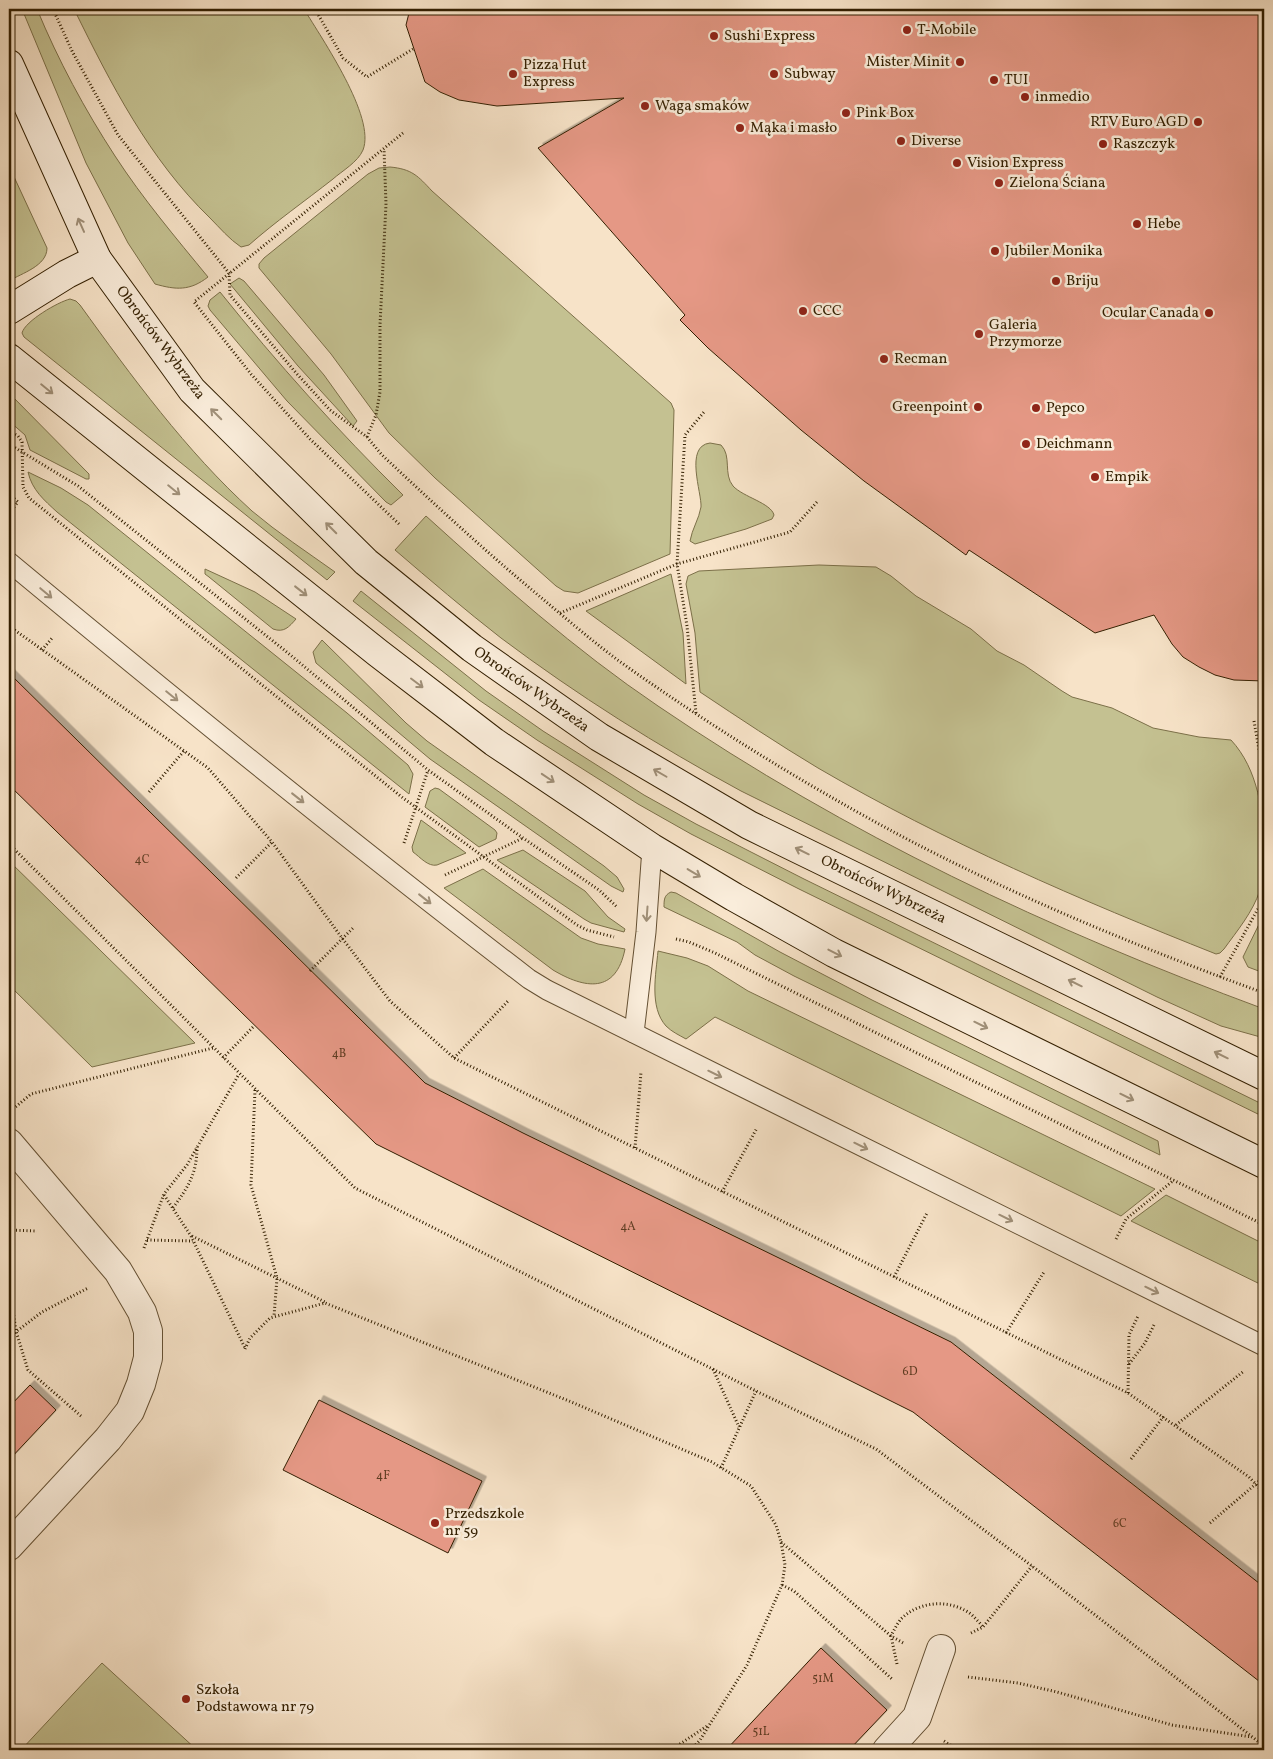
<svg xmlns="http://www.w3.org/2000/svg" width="1273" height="1759" font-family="Vollkorn,serif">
  <defs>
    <filter id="shadow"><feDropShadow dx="4.5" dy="-4.5" stdDeviation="0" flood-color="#0004"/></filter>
  </defs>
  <rect width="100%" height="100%" fill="#f7e3c8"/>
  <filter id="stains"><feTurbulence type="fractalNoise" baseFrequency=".004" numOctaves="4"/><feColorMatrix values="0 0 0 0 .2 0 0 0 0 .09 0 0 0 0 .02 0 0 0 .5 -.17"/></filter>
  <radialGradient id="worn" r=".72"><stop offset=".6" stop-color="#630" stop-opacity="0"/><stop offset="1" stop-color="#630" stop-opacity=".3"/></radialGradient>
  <g fill="#c4c191" stroke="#7c7049">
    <path d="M 22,9 L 37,9 C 58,60 85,110 115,156 C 143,199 176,238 208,277 C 190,291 176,290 155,284 L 128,243 L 86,163 Z"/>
    <path d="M 74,9 L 304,9 C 322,39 376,117 363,150 C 358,162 342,171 333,179 C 305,201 275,222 249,245 L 241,247 C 229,239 220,228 210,218 C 149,159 111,84 74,9 Z"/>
    <path d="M 9,166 L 47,248 C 47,266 22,273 9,281 Z"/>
    <path d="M 390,167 C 412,169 418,176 432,191 L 671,403 L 674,410 L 670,554 L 578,593 L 564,591 L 556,586 L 435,478 L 389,433 L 331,354 L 259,268 L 259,264 L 264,258 L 368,174 L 379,168 Z"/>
    <path d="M 239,278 L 244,281 L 324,375 L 357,421 L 353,426 L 298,366 L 230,284 Z"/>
    <path d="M 220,292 C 277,363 338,431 403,495 L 391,505 L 386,502 L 287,401 L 210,310 L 208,306 L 210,300 Z"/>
    <path d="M 70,299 L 76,301 L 80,305 C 132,377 186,451 252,511 C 278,533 307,552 335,572 L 327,580 L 24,337 L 22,333 C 25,321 58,302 70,299 Z"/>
    <path d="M 9,393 L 89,474 L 89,479 L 86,479 L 30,450 L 25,435 L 9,421 Z"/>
    <path d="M 710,443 L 721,445 C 732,456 723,474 733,486 C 743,497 771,503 774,515 L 772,519 L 746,529 L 695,544 L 690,541 C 692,529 699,519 701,507 C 702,493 684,446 710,443 Z"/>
    <path d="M 28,472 L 61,488 L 88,505 L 347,713 L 408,765 L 413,774 L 409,794 L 57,512 C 44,500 32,490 28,472 Z"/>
    <path d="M 426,516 C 500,583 575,650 658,706 C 849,836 1048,929 1264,1009 L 1264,1038 L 1221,1026 L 1157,997 L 741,791 C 658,746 577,695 501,638 C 465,610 430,580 395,550 Z"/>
    <path d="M 819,565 L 876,567 L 891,576 L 916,596 L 971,629 L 997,651 L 1024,665 L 1062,691 L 1072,697 L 1112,708 L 1153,728 L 1199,737 L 1231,740 C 1258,769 1264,813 1264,852 C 1264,865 1264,877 1260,890 C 1253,912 1237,931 1224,949 L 1220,953 L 1216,954 C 1080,900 945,842 818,768 C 778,744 739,718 700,692 L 695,633 L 686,584 L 688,576 L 699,571 Z"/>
    <path d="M 205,569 L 255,592 L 296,619 C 289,627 284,633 273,629 L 209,577 L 205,574 Z"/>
    <path d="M 671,574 L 683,633 L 686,684 L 586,611 Z"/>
    <path d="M 361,591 L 486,691 L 543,731 L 644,795 L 696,824 L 804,879 L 1264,1105 L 1264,1117 L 799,889 L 691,834 L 638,804 L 537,740 L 479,700 L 353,601 Z"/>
    <path d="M 322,640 L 406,723 L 427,741 L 604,866 L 617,877 L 624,889 L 623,892 L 611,886 L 430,759 L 316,663 L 313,652 Z"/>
    <path d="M 435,788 L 439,789 L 495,830 L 497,833 L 496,839 L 479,847 L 425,807 L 430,791 Z"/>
    <path d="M 421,820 L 466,853 L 437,865 C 428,867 420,857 413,852 L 412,847 Z"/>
    <path d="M 523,850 L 585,891 L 608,917 L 625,929 L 624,932 L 591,923 L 584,919 L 497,860 Z"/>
    <path d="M 9,861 L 195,1043 L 92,1067 L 9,985 Z"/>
    <path d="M 483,869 L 581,938 L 598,944 L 625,949 C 616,994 585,989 553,970 L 444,888 Z"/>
    <path d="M 671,892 L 676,893 L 780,952 L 872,1000 L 1158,1141 L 1160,1155 L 794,976 L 755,955 L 737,942 L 664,907 C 664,900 664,895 671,892 Z"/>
    <path d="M 1264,914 L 1264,973 L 1248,967 L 1243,957 Z"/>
    <path d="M 658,951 L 687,958 L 708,966 L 748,991 L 1155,1189 L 1121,1216 L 715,1017 L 686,1039 C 679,1035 672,1032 666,1026 C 649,1007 656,974 658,951 Z"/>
    <path d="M 1166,1195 L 1264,1244 L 1264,1286 L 1131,1221 Z"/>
    <path d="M 102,1663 L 197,1750 L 21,1750 Z"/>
  </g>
  <g fill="#e59885" stroke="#331f01" filter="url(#shadow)">
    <path d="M 410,9 L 1264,9 L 1264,681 L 1234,680 L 1215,675 L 1199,667 L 1183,657 L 1172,644 L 1154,615 L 1095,633 L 969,550 L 966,555 L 864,481 L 801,430 L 708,348 L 680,320 L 685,315 L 538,148 L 624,98 L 497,106 L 459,100 L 440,92 L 425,82 L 406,25 Z"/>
    <path d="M 9,673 L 425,1083 L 523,1133 L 951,1342 L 1264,1587 L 1264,1685 L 913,1412 L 376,1144 L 9,785 Z"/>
    <path d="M 30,1385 L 56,1410 L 9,1460 L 9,1407 Z"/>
    <path d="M 319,1400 L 482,1481 L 448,1553 L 283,1470 Z"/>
    <path d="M 821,1648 L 887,1710 L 849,1750 L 726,1750 Z"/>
  </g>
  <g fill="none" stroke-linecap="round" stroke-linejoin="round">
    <defs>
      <g id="service">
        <path d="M 9,562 C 180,704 353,844 529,979 L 547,990 L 1264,1346"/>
        <path d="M 634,1033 L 646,932 L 652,848"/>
      </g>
      <g id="minor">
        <path d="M 9,1143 L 118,1271 L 142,1312 L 148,1331 L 148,1358 L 141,1384 L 130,1411 L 108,1439 L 9,1546"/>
        <path d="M 887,1750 L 917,1717 L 941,1649"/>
      </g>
      <g id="secondary">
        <path d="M 9,64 L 97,259 L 192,390 L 366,562 L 472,648 L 599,737 L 749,825 L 1264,1076"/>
        <path d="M 9,310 L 67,274 L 97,259"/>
        <path d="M 9,358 L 378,653 L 494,742 L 652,848 L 734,897 L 834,953 L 1264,1164"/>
      </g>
    </defs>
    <use href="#service" stroke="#645033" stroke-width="21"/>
    <use href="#minor" stroke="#645033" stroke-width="30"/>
    <use href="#secondary" stroke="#331f01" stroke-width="30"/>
    <g stroke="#331f01" stroke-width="3" stroke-dasharray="1 2.5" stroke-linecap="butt">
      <path d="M 53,9 L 72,51 L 118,135 L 229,273 L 230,295 L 297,374 L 330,410 L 367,437 L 382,455 C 433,503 484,550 538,595 C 564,617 591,640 619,661 C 706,723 796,779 890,830 C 1009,894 1138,947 1264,993"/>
      <path d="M 315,9 L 343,58 L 367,77 L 413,49"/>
      <path d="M 9,431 L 18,436 L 22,442 L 23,487 L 29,498 L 403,798 L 577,925 L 587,930 L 614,937"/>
      <path d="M 367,437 L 376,415 L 380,392 L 380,325 L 386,204 L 384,149"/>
      <path d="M 9,444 L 78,486 L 288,653 L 428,770 L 523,838 L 599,890 L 617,907"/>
      <path d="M 9,494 L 18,502 L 9,513"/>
      <path d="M 399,524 L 310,439 L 251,374 L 194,302 L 403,133"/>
      <path d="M 560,613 L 677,564 L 790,532 L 817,502"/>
      <path d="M 9,626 L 208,768 L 272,842 L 342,938 L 390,1001 L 454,1058 L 1128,1393 L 1249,1477 L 1264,1493"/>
      <path d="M 42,650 L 53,637"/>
      <path d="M 696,713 L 687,626 L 677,564 L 685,435 L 704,412"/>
      <path d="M 1254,721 L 1264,778"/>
      <path d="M 149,792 L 184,751"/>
      <path d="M 404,843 L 428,770"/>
      <path d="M 9,844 L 355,1188 L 756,1391 L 876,1449 L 1032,1566 L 1264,1746"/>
      <path d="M 445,875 L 523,838"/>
      <path d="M 236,878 L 272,842"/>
      <path d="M 676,939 L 689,942 L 715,953 L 1264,1225"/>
      <path d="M 310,971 L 354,927"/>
      <path d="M 1220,977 L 1264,898"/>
      <path d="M 223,1058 L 254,1026"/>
      <path d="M 454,1058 L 508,1001"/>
      <path d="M 255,1090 L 251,1185 L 277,1278 L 274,1316"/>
      <path d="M 13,1109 L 31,1094 L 213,1048"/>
      <path d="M 635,1148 L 641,1072"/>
      <path d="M 722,1192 L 757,1128"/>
      <path d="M 164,1195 L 191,1236 L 245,1348"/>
      <path d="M 173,1208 C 188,1187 197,1174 197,1147"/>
      <path d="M 9,1230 L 37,1231"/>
      <path d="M 192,1236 L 325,1302"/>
      <path d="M 1116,1239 L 1126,1219 L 1174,1180"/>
      <path d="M 147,1240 L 193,1241"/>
      <path d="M 144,1248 L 164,1194 L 187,1165 L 239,1074"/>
      <path d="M 894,1277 L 927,1213"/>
      <path d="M 9,1284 L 16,1331 L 28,1370 L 81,1416"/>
      <path d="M 1006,1333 L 1044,1272"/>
      <path d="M 9,1337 L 42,1312 L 88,1288"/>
      <path d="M 245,1349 L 250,1338 L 270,1318 L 325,1303 L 569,1401 L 712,1462 L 751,1486 L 776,1525 L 781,1542 L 785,1565 L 782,1585 L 747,1665 L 700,1740 L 691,1750"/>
      <path d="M 1129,1364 L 1145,1343 L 1154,1325"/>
      <path d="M 713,1369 L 739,1427"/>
      <path d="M 1128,1393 L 1129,1335 L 1138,1316"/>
      <path d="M 1176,1425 L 1244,1371"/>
      <path d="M 1131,1459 L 1164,1416"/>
      <path d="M 721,1468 L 756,1391"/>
      <path d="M 1210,1523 L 1264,1477"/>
      <path d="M 781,1542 L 891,1636 L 905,1644"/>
      <path d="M 782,1585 L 794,1591 L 892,1679"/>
      <path d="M 971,1633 L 983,1627 L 1032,1566"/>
      <path d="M 897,1664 L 891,1636 C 894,1630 897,1624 901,1619 C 920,1600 952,1599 972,1615 C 976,1619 980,1623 983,1627"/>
      <path d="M 968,1677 L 1018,1683 L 1057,1692 L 1172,1725 L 1252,1737"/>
      <path d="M 944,1741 L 958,1750"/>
      <path d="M 671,1750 L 707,1726"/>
    </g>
    <use href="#service" stroke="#faeddb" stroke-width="19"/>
    <use href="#minor" stroke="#faeddb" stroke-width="28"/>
    <use href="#secondary" stroke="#faeddb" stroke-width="28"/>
  </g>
  <defs><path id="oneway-shaft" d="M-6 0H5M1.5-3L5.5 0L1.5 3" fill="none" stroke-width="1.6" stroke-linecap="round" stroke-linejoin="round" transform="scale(1.25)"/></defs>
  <g stroke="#a09079">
    <use href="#oneway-shaft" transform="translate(81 225) rotate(-114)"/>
    <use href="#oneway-shaft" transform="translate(47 389) rotate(39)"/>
    <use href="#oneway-shaft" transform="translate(216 414) rotate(-135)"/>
    <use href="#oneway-shaft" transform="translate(174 490) rotate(39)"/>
    <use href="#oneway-shaft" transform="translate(331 528) rotate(-135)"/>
    <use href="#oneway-shaft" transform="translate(301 591) rotate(38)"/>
    <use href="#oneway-shaft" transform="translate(46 593) rotate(40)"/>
    <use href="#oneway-shaft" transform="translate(417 683) rotate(37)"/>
    <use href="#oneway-shaft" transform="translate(172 696) rotate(39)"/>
    <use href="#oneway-shaft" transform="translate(660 773) rotate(-150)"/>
    <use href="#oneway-shaft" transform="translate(548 778) rotate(34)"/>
    <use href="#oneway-shaft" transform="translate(298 798) rotate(38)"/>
    <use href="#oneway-shaft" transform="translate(802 851) rotate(-154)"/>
    <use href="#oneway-shaft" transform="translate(694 873) rotate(31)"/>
    <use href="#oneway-shaft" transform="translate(425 899) rotate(38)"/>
    <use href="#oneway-shaft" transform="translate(647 914) rotate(94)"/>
    <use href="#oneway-shaft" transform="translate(835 953) rotate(27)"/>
    <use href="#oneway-shaft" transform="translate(1075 983) rotate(-154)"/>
    <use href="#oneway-shaft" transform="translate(981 1025) rotate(26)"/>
    <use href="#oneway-shaft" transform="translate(1221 1055) rotate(-154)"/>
    <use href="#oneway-shaft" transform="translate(715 1074) rotate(26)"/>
    <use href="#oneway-shaft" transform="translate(1127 1097) rotate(26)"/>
    <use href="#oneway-shaft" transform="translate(861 1146) rotate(26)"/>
    <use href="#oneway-shaft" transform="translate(1006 1218) rotate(26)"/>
    <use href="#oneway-shaft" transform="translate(1152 1290) rotate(26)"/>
  </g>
  <g fill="#8f2418" stroke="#faeddb" stroke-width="2">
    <circle cx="907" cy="30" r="5"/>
    <circle cx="714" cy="36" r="5"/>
    <circle cx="960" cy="62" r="5"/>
    <circle cx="513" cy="74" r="5"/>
    <circle cx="774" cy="74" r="5"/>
    <circle cx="994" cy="80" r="5"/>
    <circle cx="1025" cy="97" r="5"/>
    <circle cx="645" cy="106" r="5"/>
    <circle cx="846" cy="113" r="5"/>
    <circle cx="1198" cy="122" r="5"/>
    <circle cx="740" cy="128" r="5"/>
    <circle cx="901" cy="141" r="5"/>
    <circle cx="1103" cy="144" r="5"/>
    <circle cx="957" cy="163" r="5"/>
    <circle cx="999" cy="183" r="5"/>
    <circle cx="1137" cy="224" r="5"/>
    <circle cx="995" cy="251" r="5"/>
    <circle cx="1056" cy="281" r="5"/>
    <circle cx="803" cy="311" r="5"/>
    <circle cx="1209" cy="313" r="5"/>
    <circle cx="979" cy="334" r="5"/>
    <circle cx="884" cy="359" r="5"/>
    <circle cx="978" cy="407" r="5"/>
    <circle cx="1036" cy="408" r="5"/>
    <circle cx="1026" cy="444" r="5"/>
    <circle cx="1095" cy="477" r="5"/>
    <circle cx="435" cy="1523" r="5"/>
    <circle cx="186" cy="1699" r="5"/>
  </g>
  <g text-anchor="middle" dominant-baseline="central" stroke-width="5" stroke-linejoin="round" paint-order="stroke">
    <g font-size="12" fill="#603d22">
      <text x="142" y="860">4C</text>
      <text x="339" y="1054">4B</text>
      <text x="628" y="1227">4A</text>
      <text x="910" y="1372">6D</text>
      <text x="383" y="1476">4F</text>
      <text x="1120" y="1524">6C</text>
      <text x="823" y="1679">51M</text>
      <text x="761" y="1732">51L</text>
    </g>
    <g font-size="15" fill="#331f01" stroke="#faeddb" text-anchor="start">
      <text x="917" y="30">T-Mobile</text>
      <text x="724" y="36">Sushi Express</text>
      <text x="950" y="62" text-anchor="end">Mister Minit</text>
      <text x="523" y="65">Pizza Hut<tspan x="523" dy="17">Express</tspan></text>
      <text x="784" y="74">Subway</text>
      <text x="1004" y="80">TUI</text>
      <text x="1035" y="97">inmedio</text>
      <text x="655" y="106">Waga smaków</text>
      <text x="856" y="113">Pink Box</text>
      <text x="1188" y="122" text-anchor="end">RTV Euro AGD</text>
      <text x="750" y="128">Mąka i masło</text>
      <text x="911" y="141">Diverse</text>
      <text x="1113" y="144">Raszczyk</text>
      <text x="967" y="163">Vision Express</text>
      <text x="1009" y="183">Zielona Ściana</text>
      <text x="1147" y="224">Hebe</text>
      <text x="1005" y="251">Jubiler Monika</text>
      <text x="1066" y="281">Briju</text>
      <text x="813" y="311">CCC</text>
      <text x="1199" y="313" text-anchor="end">Ocular Canada</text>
      <text x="989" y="325">Galeria<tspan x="989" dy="17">Przymorze</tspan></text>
      <text x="894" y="359">Recman</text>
      <text x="968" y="407" text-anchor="end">Greenpoint</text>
      <text x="1046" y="408">Pepco</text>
      <text x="1036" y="444">Deichmann</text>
      <text x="1105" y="477">Empik</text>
      <text x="445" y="1514">Przedszkole<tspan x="445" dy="17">nr 59</tspan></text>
      <text x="196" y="1690">Szkoła<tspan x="196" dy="17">Podstawowa nr 79</tspan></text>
    </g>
    <g font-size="15" fill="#331f01" stroke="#faeddb">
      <text transform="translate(160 343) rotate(53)">Obrońców Wybrzeża</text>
      <text transform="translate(531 690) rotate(35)">Obrońców Wybrzeża</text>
      <text transform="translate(883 890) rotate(26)">Obrońców Wybrzeża</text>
    </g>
  </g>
  <rect width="1273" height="1759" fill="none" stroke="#f7e3c8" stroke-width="30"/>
  <rect x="10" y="10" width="1253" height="1739" fill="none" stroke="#331f01" stroke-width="2.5"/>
  <rect x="15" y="15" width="1243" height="1729" fill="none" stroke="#331f01"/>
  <rect width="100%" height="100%" filter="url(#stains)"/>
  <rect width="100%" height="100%" fill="url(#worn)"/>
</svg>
